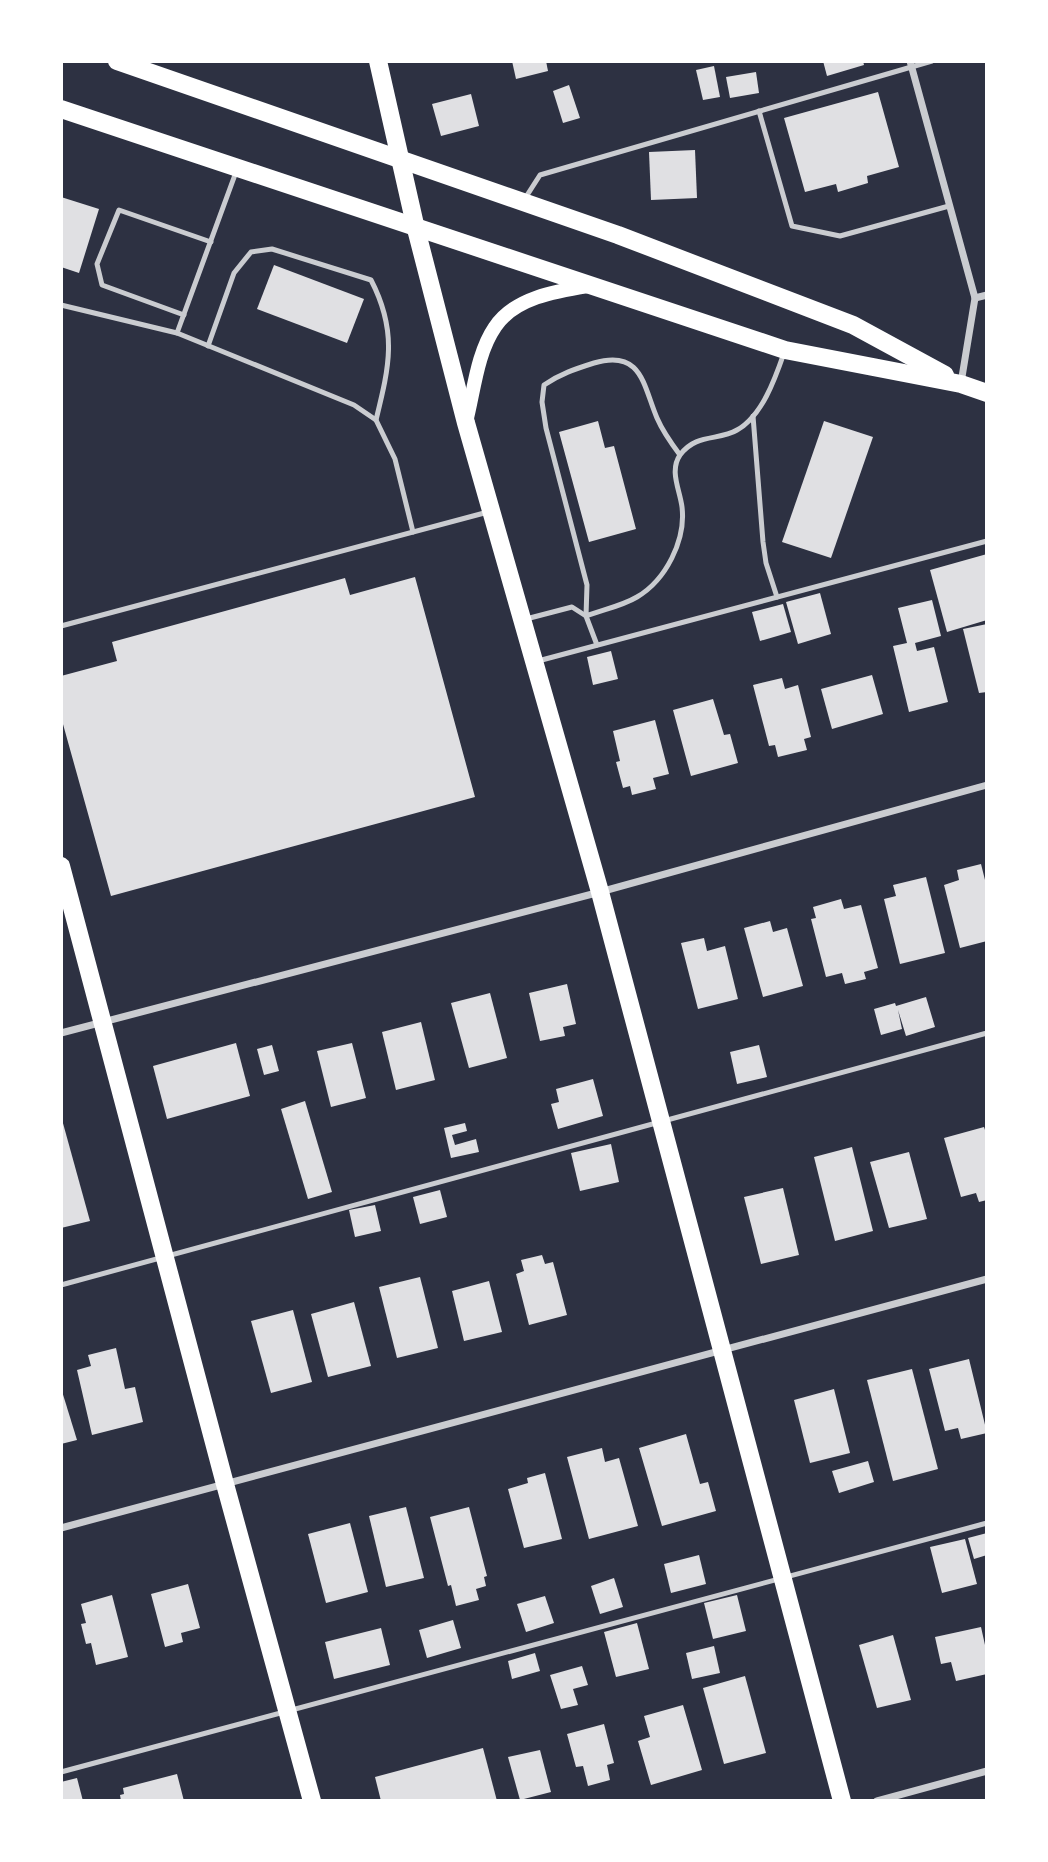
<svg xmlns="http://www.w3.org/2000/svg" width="1048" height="1862" font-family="'Source Sans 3',sans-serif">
  <rect width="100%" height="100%" fill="#2d3142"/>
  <g fill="#e0e0e3">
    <path d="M 512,61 L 546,61 L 548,71 L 516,79 Z"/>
    <path d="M 823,61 L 863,61 L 864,65 L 827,76 Z"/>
    <path d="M 714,66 L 720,97 L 703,100 L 696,70 Z"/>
    <path d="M 756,72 L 759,93 L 730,98 L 726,77 Z"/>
    <path d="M 569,85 L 580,118 L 563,123 L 553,91 Z"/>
    <path d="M 878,92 L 899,167 L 867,176 L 868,183 L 838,192 L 836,184 L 805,192 L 784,118 Z"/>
    <path d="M 471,94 L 479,126 L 441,136 L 432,104 Z"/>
    <path d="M 695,150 L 697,198 L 651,200 L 649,152 Z"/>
    <path d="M 61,197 L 99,209 L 79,273 L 61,267 Z"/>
    <path d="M 274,265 L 364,299 L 347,343 L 257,309 Z"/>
    <path d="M 598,421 L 605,448 L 614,446 L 636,529 L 589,542 L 559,432 Z"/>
    <path d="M 824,421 L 873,437 L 831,558 L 782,542 Z"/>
    <path d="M 987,554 L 987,620 L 947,632 L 930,570 Z"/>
    <path d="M 415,577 L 475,797 L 111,896 L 61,717 L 61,676 L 117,661 L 112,642 L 345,578 L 350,595 Z"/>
    <path d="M 820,593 L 831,634 L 798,644 L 786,602 Z"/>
    <path d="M 932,600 L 941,636 L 915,643 L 917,651 L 934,647 L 948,702 L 909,712 L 893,646 L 907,643 L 898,608 Z"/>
    <path d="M 783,604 L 791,632 L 760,641 L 752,612 Z"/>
    <path d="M 987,624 L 987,692 L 979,693 L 963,629 Z"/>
    <path d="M 611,651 L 618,679 L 593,685 L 587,657 Z"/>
    <path d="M 872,675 L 883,714 L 832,729 L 821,689 Z"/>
    <path d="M 782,678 L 785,689 L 798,685 L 811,737 L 804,739 L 807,750 L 778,757 L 775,745 L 769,746 L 753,685 Z"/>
    <path d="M 713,699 L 724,735 L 730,734 L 738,763 L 691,776 L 673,710 Z"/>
    <path d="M 655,720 L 669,774 L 653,778 L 656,789 L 632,795 L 630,786 L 623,788 L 616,762 L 620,761 L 613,731 Z"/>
    <path d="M 981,864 L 987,888 L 987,941 L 960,948 L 944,885 L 959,880 L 957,870 Z"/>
    <path d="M 926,877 L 945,953 L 900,964 L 884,899 L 896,896 L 893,885 Z"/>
    <path d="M 841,899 L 844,909 L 861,905 L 878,968 L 864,972 L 866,979 L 845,984 L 842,973 L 826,977 L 811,919 L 816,918 L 813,907 Z"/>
    <path d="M 770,921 L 773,932 L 787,928 L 803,986 L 763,997 L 744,928 Z"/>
    <path d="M 704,938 L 707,951 L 725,946 L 738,999 L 698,1009 L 681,943 Z"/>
    <path d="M 567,984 L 576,1024 L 563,1027 L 565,1036 L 540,1041 L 529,993 Z"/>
    <path d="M 490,993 L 507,1058 L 469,1068 L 451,1003 Z"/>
    <path d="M 926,997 L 935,1027 L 906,1036 L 898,1010 L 902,1029 L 881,1035 L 874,1009 L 895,1003 L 896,1006 Z"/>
    <path d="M 421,1022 L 435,1080 L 396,1090 L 382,1032 Z"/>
    <path d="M 236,1043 L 250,1096 L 167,1119 L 153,1066 Z"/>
    <path d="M 352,1043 L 366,1098 L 331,1107 L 317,1051 Z"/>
    <path d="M 272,1045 L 279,1071 L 264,1075 L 257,1049 Z"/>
    <path d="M 759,1045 L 767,1077 L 737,1084 L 730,1052 Z"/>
    <path d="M 593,1079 L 603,1116 L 558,1129 L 551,1104 L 559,1102 L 556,1089 Z"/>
    <path d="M 305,1101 L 332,1192 L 308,1199 L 281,1109 Z"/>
    <path d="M 61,1116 L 90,1221 L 61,1228 Z"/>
    <path d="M 465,1123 L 467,1131 L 452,1135 L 455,1145 L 476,1139 L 479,1152 L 451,1158 L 444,1128 Z"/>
    <path d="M 984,1127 L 987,1136 L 987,1200 L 979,1202 L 976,1193 L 961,1197 L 944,1138 Z"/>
    <path d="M 611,1144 L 619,1182 L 580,1191 L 571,1153 Z"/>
    <path d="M 852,1147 L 873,1231 L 835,1241 L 814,1157 Z"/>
    <path d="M 909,1152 L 927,1219 L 889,1228 L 870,1162 Z"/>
    <path d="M 783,1188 L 799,1255 L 761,1264 L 744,1197 Z"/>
    <path d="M 440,1190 L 447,1217 L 420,1224 L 413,1197 Z"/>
    <path d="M 375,1205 L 381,1231 L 355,1237 L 349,1210 Z"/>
    <path d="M 542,1255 L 545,1264 L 553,1262 L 567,1315 L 529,1325 L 516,1274 L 524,1271 L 521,1260 Z"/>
    <path d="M 420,1277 L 438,1348 L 397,1358 L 379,1287 Z"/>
    <path d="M 489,1281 L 502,1332 L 464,1341 L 452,1291 Z"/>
    <path d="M 354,1302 L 371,1366 L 328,1377 L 311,1314 Z"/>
    <path d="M 293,1310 L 312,1382 L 271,1393 L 251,1321 Z"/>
    <path d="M 116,1348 L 125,1389 L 135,1387 L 143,1422 L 92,1435 L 77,1370 L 91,1366 L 88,1355 Z"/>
    <path d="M 969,1359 L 987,1433 L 961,1439 L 958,1428 L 945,1431 L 929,1369 Z"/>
    <path d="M 912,1369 L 938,1469 L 893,1481 L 867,1380 Z"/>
    <path d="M 61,1388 L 77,1440 L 61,1444 Z"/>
    <path d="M 834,1389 L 850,1453 L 810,1463 L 794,1400 Z"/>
    <path d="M 686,1434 L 700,1484 L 708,1482 L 716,1511 L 662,1526 L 639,1448 Z"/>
    <path d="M 602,1448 L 605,1462 L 619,1458 L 638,1526 L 589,1539 L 567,1457 Z"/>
    <path d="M 868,1461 L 874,1482 L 839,1493 L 832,1471 Z"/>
    <path d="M 545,1473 L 562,1539 L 524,1548 L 508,1489 L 528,1483 L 527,1478 Z"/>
    <path d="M 406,1507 L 424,1578 L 386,1587 L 369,1516 Z"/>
    <path d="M 469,1507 L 487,1576 L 484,1577 L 486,1586 L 476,1589 L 479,1600 L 456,1606 L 451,1585 L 448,1586 L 430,1517 Z"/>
    <path d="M 350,1523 L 368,1592 L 326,1603 L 308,1534 Z"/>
    <path d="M 987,1533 L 987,1555 L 974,1559 L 968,1538 Z"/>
    <path d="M 965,1539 L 977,1584 L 942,1593 L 930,1547 Z"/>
    <path d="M 699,1555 L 706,1584 L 671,1593 L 664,1564 Z"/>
    <path d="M 614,1578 L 623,1607 L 600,1614 L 591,1586 Z"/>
    <path d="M 188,1584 L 200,1628 L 181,1633 L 183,1642 L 165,1647 L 151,1594 Z"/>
    <path d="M 112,1595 L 128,1657 L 96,1665 L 91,1643 L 86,1644 L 81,1624 L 86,1623 L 81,1604 Z"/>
    <path d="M 737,1595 L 746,1631 L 713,1639 L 704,1603 Z"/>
    <path d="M 545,1596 L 554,1623 L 526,1632 L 517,1604 Z"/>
    <path d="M 453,1620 L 461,1648 L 427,1658 L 419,1630 Z"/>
    <path d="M 637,1623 L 649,1669 L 616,1677 L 604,1632 Z"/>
    <path d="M 981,1627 L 987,1654 L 987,1674 L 956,1681 L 951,1662 L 941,1664 L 935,1637 Z"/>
    <path d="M 381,1628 L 390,1665 L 334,1679 L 325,1642 Z"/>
    <path d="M 893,1635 L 911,1700 L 877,1708 L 859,1645 Z"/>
    <path d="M 714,1646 L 720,1673 L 692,1679 L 686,1653 Z"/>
    <path d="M 535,1653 L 540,1671 L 512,1679 L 508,1661 Z"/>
    <path d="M 582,1666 L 588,1685 L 573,1689 L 578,1705 L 561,1709 L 550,1675 Z"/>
    <path d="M 745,1676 L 766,1753 L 724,1764 L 703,1688 Z"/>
    <path d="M 683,1705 L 702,1770 L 651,1785 L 638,1741 L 650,1737 L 644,1716 Z"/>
    <path d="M 604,1724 L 614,1763 L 607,1765 L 610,1780 L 588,1786 L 583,1766 L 576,1767 L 567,1734 Z"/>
    <path d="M 483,1748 L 497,1801 L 381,1801 L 375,1777 Z"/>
    <path d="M 540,1750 L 551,1792 L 520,1800 L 508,1757 Z"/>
    <path d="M 177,1774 L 184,1801 L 121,1801 L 120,1795 L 124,1794 L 123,1788 Z"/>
    <path d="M 77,1778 L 83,1801 L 61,1801 L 61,1782 Z"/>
  </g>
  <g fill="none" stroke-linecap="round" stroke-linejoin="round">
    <g stroke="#caccd0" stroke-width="5">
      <path d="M 759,111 L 792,226 L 840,236 L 949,206"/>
      <path d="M 524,200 L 540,175 L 932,61"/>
      <path d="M 61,305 L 177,333 L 236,172"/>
      <path d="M 184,315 L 102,285 L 97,264 L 119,210 L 211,242"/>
      <path d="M 177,333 L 354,405 L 376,420 L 395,459 L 413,532"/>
      <path d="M 208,346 L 234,273 L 251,252 L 272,249 L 371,280 C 398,332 389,367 376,420"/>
      <path d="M 753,416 L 763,542 L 766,563 L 777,597"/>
      <path d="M 680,455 C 671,443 663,432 657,418 C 643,385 642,349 594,363 C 575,369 560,374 544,385 L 542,402 L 546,428 L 587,585 L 586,616 C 602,610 622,606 637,597 C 666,580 686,540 682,507 C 680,490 669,471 680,455 C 696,433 719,441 737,430 C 762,416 775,379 784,353"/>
      <path d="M 526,619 L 572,607 L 586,616 L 597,645"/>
      <path d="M 61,626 L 488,512"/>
      <path d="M 538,661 L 987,541"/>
      <path d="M 61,1285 L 987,1033"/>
      <path d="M 61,1772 L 987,1523"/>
    </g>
    <g stroke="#caccd0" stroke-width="7">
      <path d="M 910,61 L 975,298 L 961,383"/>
      <path d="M 975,298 L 987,295"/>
      <path d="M 61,1033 L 600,892 L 987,785"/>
      <path d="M 61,1528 L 987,1279"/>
      <path d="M 877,1801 L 987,1771"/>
    </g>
    <path stroke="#fff" stroke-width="14" d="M 466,422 C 474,391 477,353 495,327 C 514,298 556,291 588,286"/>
    <g stroke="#fff" stroke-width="18">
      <path d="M 117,61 L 618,235 L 853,325 L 945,375"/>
      <path d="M 378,61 L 416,229 L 466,423 L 600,892 L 842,1801"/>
      <path d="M 61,109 L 785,350 L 961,384 L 987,393"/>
      <path d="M 61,866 L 225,1484 L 312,1801"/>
    </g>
  </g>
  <rect width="1048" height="1862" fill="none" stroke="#ffffff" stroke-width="126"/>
</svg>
